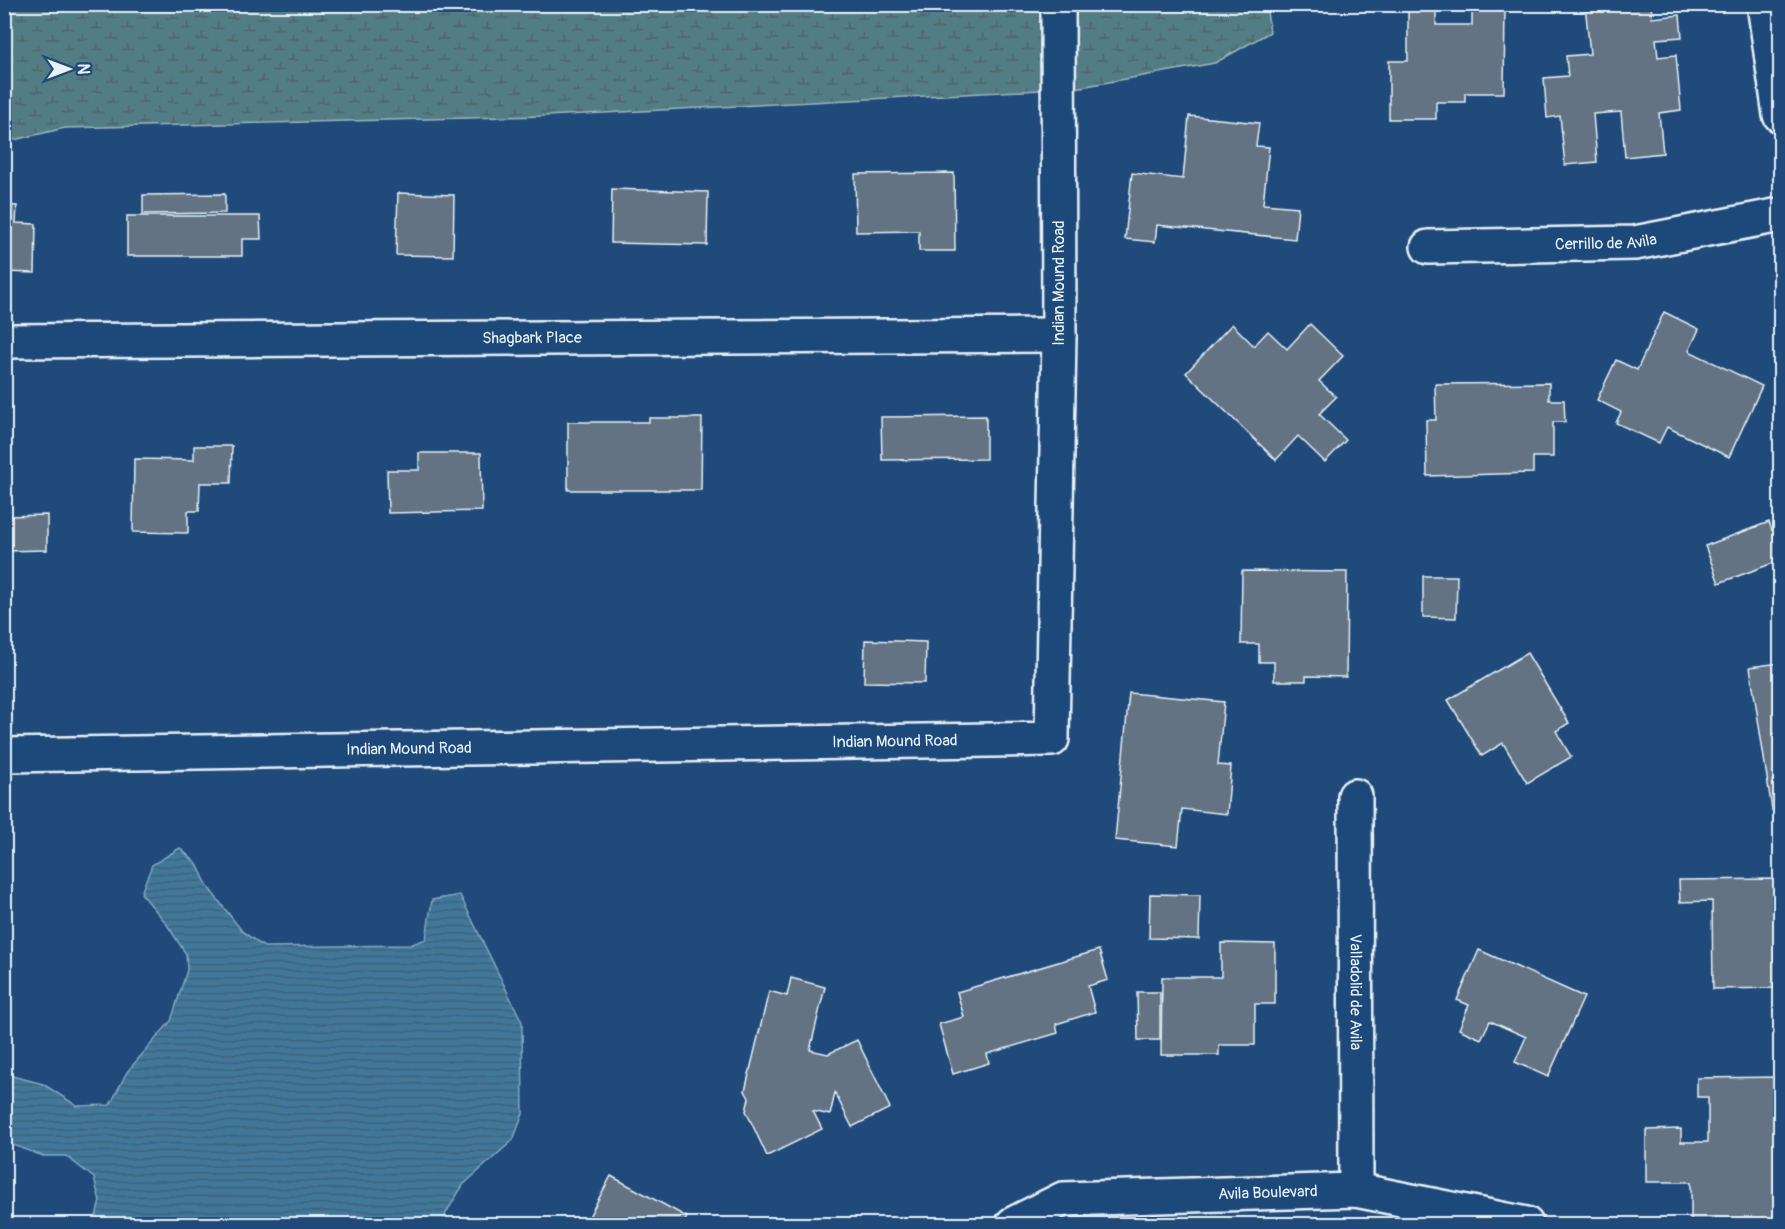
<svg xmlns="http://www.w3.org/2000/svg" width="1785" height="1229" font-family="Pangolin,sans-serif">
  <defs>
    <pattern id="wetland-marsh" width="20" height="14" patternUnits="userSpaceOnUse" patternTransform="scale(1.5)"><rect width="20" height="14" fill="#537d84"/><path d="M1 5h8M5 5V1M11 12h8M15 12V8" fill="none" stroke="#4d656a"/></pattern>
    <pattern id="water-rules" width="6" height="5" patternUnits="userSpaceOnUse" patternTransform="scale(1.5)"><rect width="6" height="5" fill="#40789c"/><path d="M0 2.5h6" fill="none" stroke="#436073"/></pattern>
  </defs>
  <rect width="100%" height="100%" fill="#1f4a7a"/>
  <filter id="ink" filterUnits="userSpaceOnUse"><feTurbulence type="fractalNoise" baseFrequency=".0167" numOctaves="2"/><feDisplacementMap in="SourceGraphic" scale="12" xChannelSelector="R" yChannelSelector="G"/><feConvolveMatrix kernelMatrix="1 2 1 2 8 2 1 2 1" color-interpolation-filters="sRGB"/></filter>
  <g filter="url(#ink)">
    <g fill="url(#wetland-marsh)" stroke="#9eb7be" stroke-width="1.5">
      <path d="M 4,5 L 1041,5 L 1041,90 L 546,116 L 65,128 L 5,142 Z"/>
      <path d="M 1075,5 L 1266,5 L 1270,32 L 1215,63 L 1075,88 Z"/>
    </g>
    <path fill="url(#water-rules)" stroke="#83a8c1" stroke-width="1.5" d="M 180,848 L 197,864 L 208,887 L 242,931 L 264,947 L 410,945 L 426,939 L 432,900 L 460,895 L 522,1022 L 523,1114 L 513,1140 L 463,1185 L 446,1213 L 443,1224 L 94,1224 L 100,1201 L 94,1178 L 66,1156 L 43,1156 L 5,1142 L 5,1074 L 43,1084 L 77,1106 L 110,1105 L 127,1072 L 171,1021 L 187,970 L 186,954 L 166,923 L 141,893 L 152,865 Z"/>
    <g fill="#637383" stroke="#e8f1f8" stroke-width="1.5">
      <path d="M 1408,4 L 1436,4 L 1436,25 L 1472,25 L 1472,6 L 1505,6 L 1504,93 L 1465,93 L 1465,102 L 1436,102 L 1436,119 L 1389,119 L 1389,61 L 1408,61 Z"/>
      <path d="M 1585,4 L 1651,4 L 1652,18 L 1680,15 L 1682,37 L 1656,39 L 1658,57 L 1676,55 L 1681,110 L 1659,113 L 1663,153 L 1625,157 L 1621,112 L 1593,114 L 1597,162 L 1565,165 L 1560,116 L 1547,118 L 1544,78 L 1568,76 L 1566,56 L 1590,54 Z"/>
      <path d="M 1189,116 L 1259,123 L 1256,146 L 1269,147 L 1263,204 L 1298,207 L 1295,239 L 1157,225 L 1155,242 L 1125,239 L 1132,173 L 1183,179 Z"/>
      <path d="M 954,173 L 955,251 L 919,251 L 919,231 L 856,232 L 855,174 Z"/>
      <path d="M 612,189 L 708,192 L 707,245 L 611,243 Z"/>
      <path d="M 398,193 L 454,195 L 453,256 L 396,255 Z"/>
      <path d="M 225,194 L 225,213 L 143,214 L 143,195 Z"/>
      <path d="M 4,205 L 17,206 L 16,223 L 36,224 L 35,273 L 4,272 Z"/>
      <path d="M 127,216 L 260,216 L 261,239 L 242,239 L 242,256 L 127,256 Z"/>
      <path d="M 1664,312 L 1699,329 L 1689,351 L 1762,386 L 1729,457 L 1667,427 L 1659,443 L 1616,423 L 1621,412 L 1597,400 L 1616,360 L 1637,370 Z"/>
      <path d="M 1232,324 L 1254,346 L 1268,331 L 1287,349 L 1310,324 L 1343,356 L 1319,381 L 1336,397 L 1319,414 L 1346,440 L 1325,462 L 1298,436 L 1276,460 L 1186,373 Z"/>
      <path d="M 1549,383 L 1549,400 L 1564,400 L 1565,422 L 1553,422 L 1553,457 L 1533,457 L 1533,473 L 1427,476 L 1426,420 L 1436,420 L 1435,384 Z"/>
      <path d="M 986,416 L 986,459 L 882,460 L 881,417 Z"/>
      <path d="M 649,418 L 702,418 L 701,490 L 568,490 L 568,422 L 649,422 Z"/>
      <path d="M 194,446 L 232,446 L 231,483 L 200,483 L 199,511 L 188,511 L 188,533 L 133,532 L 134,459 L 194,460 Z"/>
      <path d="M 419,453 L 481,453 L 482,511 L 388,513 L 387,470 L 419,470 Z"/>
      <path d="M 47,515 L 47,550 L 4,551 L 4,516 Z"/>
      <path d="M 1769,522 L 1772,530 L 1780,527 L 1780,574 L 1776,562 L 1719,583 L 1705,546 Z"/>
      <path d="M 1242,571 L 1347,572 L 1346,677 L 1306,676 L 1306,681 L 1274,681 L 1274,662 L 1259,662 L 1259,644 L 1241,644 Z"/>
      <path d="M 1423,576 L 1457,576 L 1456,618 L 1423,617 Z"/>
      <path d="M 865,640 L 926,642 L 925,683 L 864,682 Z"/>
      <path d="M 1527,653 L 1569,723 L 1556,731 L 1571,757 L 1527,783 L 1503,743 L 1482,756 L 1448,700 Z"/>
      <path d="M 1780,663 L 1780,808 L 1772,810 L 1750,667 Z"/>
      <path d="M 1129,693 L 1224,702 L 1218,765 L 1231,766 L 1227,814 L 1182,809 L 1178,846 L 1115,840 Z"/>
      <path d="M 1780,879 L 1780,988 L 1713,989 L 1712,901 L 1680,902 L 1679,880 Z"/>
      <path d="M 1150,894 L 1200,895 L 1199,939 L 1149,938 Z"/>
      <path d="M 1221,943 L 1275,944 L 1275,1004 L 1255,1004 L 1255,1045 L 1219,1045 L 1219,1055 L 1161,1055 L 1162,977 L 1221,977 Z"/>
      <path d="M 1099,950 L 1108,980 L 1088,986 L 1095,1012 L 1056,1024 L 1058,1033 L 987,1054 L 989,1063 L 953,1074 L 939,1024 L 964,1017 L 957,992 Z"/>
      <path d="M 1479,950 L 1584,997 L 1548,1077 L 1515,1062 L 1526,1037 L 1490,1021 L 1481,1039 L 1459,1029 L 1469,1005 L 1457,1000 Z"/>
      <path d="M 791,978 L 825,987 L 810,1050 L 828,1054 L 857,1040 L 890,1108 L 852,1127 L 835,1093 L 830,1115 L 813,1111 L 822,1129 L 767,1156 L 746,1111 L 749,1098 L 745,1091 L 769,991 L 787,996 Z"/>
      <path d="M 1137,992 L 1160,992 L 1160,1040 L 1138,1040 Z"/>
      <path d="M 1780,1077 L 1780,1224 L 1691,1224 L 1691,1182 L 1646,1182 L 1646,1130 L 1681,1129 L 1681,1142 L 1708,1142 L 1708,1097 L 1697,1097 L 1697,1078 Z"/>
      <path d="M 611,1176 L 687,1217 L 683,1224 L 585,1224 Z"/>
      <path d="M 4,1217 L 22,1221 L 21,1224 L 4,1224 Z"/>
    </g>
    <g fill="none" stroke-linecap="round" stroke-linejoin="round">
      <defs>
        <g id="minor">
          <path d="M 1764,4 L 1780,115"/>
          <path id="s1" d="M 1428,247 L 1635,243 L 1780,215"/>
          <path id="s2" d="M 4,341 L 1059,335"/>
          <path id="s3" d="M 4,755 L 1052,739 L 1059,335 L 1058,4"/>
          <path id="s4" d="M 1355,796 L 1356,1190"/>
          <path id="s5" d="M 1013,1224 L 1063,1199 L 1356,1190 L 1526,1224"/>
        </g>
      </defs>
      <use href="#minor" stroke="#e8f1f8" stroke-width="38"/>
      <use href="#minor" stroke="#1f4a7a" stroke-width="33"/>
    </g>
  </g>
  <g text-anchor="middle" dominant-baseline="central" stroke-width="4.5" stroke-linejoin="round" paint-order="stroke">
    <g font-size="16" fill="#e8f1f8" stroke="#1f4a7a">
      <text stroke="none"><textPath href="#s1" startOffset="178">Cerrillo de Avila</textPath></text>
      <text transform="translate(1059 283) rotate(-90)">Indian Mound Road</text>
      <text stroke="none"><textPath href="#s2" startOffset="528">Shagbark Place</textPath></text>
      <text stroke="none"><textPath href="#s3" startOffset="891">Indian Mound Road</textPath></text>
      <text stroke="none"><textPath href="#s3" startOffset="405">Indian Mound Road</textPath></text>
      <text stroke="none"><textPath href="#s4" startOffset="196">Valladolid de Avila</textPath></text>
      <text stroke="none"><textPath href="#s5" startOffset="261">Avila Boulevard</textPath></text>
    </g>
  </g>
  <rect width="1785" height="1229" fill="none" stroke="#1f4a7a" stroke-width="24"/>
  <rect x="12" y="12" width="1761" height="1205" fill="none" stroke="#e8f1f8" stroke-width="2" filter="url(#ink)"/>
  <g transform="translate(69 69) rotate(90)" stroke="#1f4a7a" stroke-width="4.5" paint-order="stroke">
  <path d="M0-4.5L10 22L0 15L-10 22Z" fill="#e8f1f8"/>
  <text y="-9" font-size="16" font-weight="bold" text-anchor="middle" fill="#e8f1f8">N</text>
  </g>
</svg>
